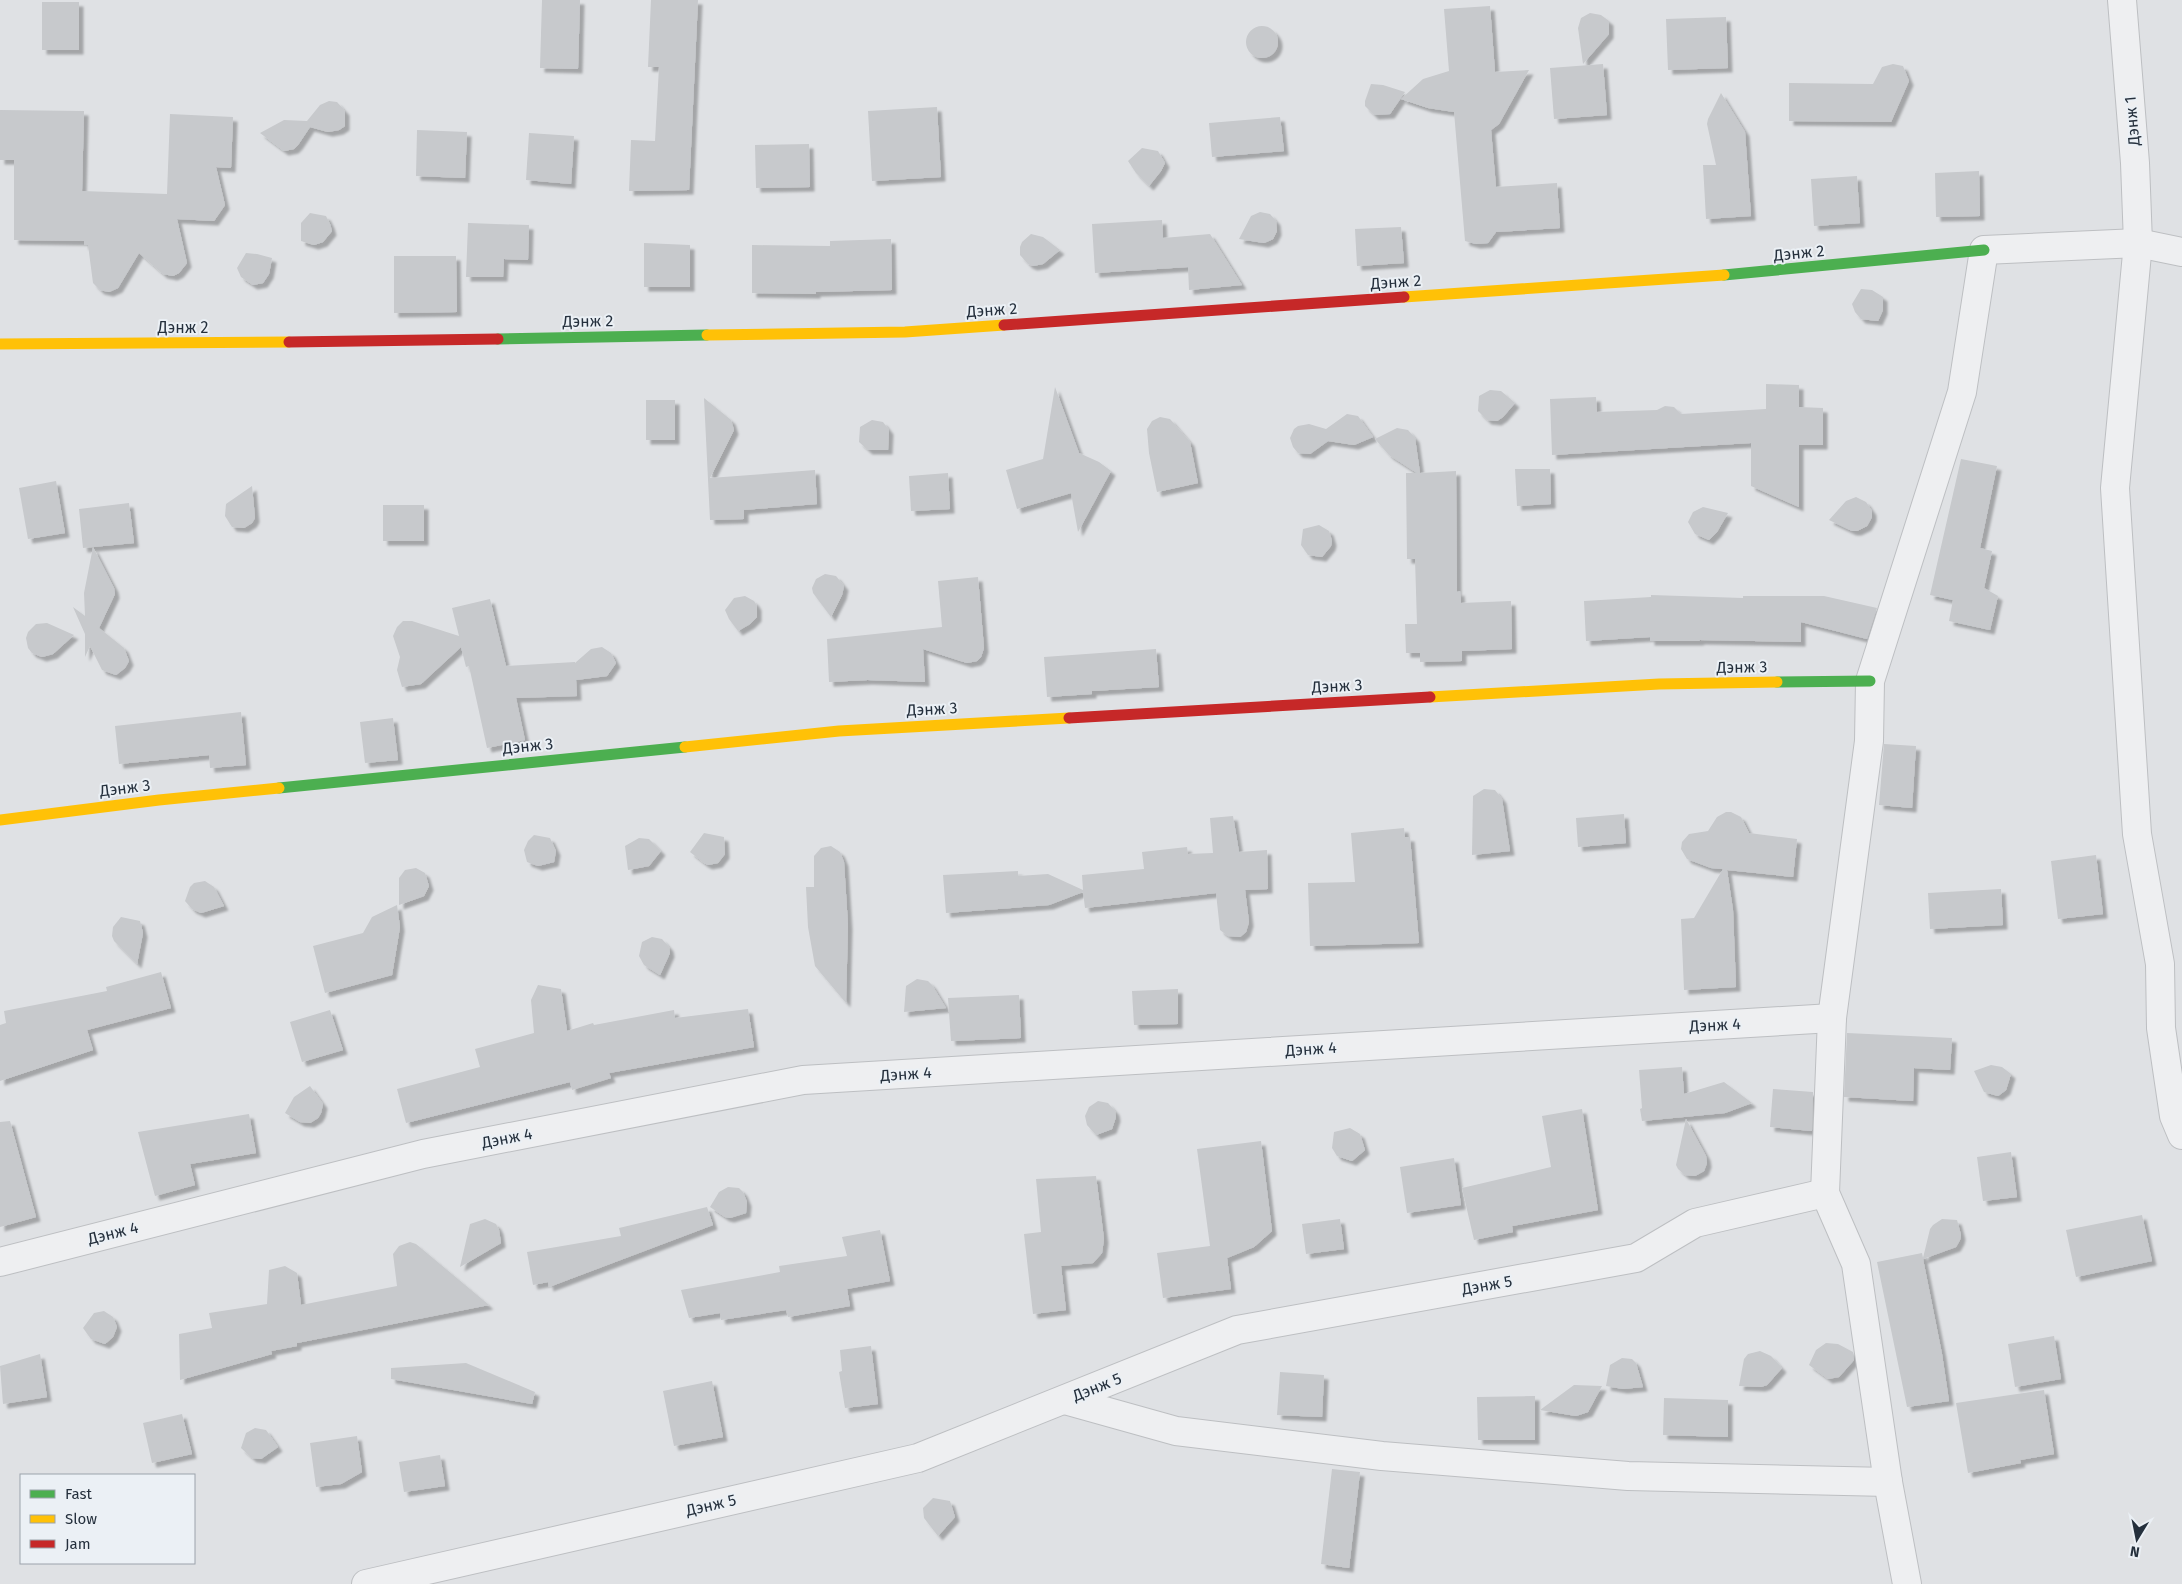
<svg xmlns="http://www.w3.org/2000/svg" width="2182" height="1584" font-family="'Fira Sans',sans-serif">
  <defs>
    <filter id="shadow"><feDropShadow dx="4.5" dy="4.5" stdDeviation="1" flood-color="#0004"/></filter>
  </defs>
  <rect width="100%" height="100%" fill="#dfe1e4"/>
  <g fill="#c7c9cc" filter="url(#shadow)">
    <path d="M 542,0 L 580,0 L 578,69 L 540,68 Z"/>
    <path d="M 651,0 L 698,0 L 689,190 L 629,191 L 631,140 L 655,141 L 659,67 L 648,67 Z"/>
    <rect x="42" y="2" width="37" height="48"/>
    <path d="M 1490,6 L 1495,72 L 1529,70 L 1499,124 L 1491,130 L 1496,187 L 1557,183 L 1560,228 L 1496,232 L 1488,243 L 1476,244 L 1465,241 L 1454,112 L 1428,108 L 1401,99 L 1423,79 L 1449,71 L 1444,9 Z"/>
    <path d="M 1590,13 L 1601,15 L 1609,21 L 1609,34 L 1583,64 L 1578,28 L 1581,18 Z"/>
    <path d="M 1726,17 L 1728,68 L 1668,70 L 1666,19 Z"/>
    <circle cx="1262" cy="42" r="16"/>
    <path d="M 1603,64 L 1607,115 L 1554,119 L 1550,68 Z"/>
    <path d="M 1893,64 L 1903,66 L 1909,81 L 1891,122 L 1789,121 L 1789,83 L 1873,84 L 1882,67 Z"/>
    <path d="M 1371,84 L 1383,85 L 1405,92 L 1390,114 L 1374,115 L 1365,106 L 1365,101 Z"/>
    <path d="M 1721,93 L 1745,132 L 1751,216 L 1706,219 L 1703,165 L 1716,165 L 1707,124 L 1708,119 Z"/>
    <path d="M 329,101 L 337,102 L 345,111 L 345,126 L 339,130 L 328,132 L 310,127 L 298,145 L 294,149 L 284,151 L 260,133 L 284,120 L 307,121 L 320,105 Z"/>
    <path d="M 937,107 L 941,177 L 872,181 L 868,111 Z"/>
    <path d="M 0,110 L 84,111 L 82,191 L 167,194 L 170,114 L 233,117 L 231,168 L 216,167 L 225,205 L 214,221 L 177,219 L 187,263 L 179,273 L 173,276 L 163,274 L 139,253 L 118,288 L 109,292 L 100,290 L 93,283 L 88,245 L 84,245 L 84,241 L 14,240 L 14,160 L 0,160 Z"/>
    <path d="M 1280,117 L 1284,151 L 1212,157 L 1209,123 Z"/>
    <path d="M 417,130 L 467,132 L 465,178 L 416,176 Z"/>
    <path d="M 529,133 L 574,136 L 571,184 L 526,180 Z"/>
    <path d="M 809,144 L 810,187 L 756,188 L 755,145 Z"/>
    <path d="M 1142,148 L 1158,151 L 1165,163 L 1161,171 L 1149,186 L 1136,173 L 1128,161 Z"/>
    <path d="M 1979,171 L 1980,216 L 1936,217 L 1935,173 Z"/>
    <path d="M 1857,176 L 1860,223 L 1814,226 L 1811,179 Z"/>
    <path d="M 1260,212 L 1270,214 L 1276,221 L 1277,231 L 1273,239 L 1264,243 L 1239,239 L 1251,216 Z"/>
    <path d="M 310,213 L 326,216 L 330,224 L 332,231 L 323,242 L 314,245 L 301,241 L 301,223 Z"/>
    <path d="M 1162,220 L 1163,238 L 1210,234 L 1242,285 L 1189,290 L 1188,267 L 1095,273 L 1092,224 Z"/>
    <path d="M 468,223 L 529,225 L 528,260 L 504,259 L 503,277 L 466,277 Z"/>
    <path d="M 1401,227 L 1404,263 L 1357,266 L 1355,229 Z"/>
    <path d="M 1031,234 L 1043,237 L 1060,250 L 1043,264 L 1033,266 L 1028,264 L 1020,255 L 1020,247 L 1022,242 Z"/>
    <path d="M 891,239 L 892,290 L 816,292 L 816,294 L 752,293 L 752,245 L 830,246 L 830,241 Z"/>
    <path d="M 644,243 L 690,245 L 690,287 L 644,287 Z"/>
    <path d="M 246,253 L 257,254 L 272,258 L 269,274 L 263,283 L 253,285 L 241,277 L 237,268 Z"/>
    <path d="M 394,256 L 456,256 L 457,312 L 394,313 Z"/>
    <path d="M 1861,289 L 1872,290 L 1883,297 L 1883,310 L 1878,321 L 1861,319 L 1855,312 L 1852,304 Z"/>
    <path d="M 1766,384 L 1799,385 L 1799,407 L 1823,408 L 1823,445 L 1799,445 L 1799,507 L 1751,486 L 1751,443 L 1552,455 L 1550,399 L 1596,397 L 1597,412 L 1657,410 L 1665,406 L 1674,407 L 1681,414 L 1766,409 Z"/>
    <path d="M 1055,387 L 1079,453 L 1099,462 L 1111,471 L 1078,532 L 1071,493 L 1017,509 L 1006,470 L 1043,459 Z"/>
    <path d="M 1490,390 L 1501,391 L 1515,403 L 1503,417 L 1497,421 L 1487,420 L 1478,411 L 1479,396 Z"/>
    <path d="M 704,398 L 731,420 L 734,430 L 710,478 L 815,470 L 817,504 L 744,510 L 744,519 L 710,520 Z"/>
    <rect x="646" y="400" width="29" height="40"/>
    <path d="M 1347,414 L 1358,416 L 1373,437 L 1354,445 L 1328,441 L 1310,454 L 1298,453 L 1293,447 L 1290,438 L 1294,429 L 1298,426 L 1309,424 L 1326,429 Z"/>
    <path d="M 1160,417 L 1170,419 L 1190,442 L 1198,483 L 1157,492 L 1149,453 L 1147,429 L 1152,421 Z"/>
    <path d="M 872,420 L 883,422 L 889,430 L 888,450 L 868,450 L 859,442 L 860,427 Z"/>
    <path d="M 1397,428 L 1408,430 L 1415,438 L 1420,473 L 1456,471 L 1457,592 L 1460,591 L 1461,603 L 1511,601 L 1512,649 L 1462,651 L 1462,661 L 1420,662 L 1420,653 L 1406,653 L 1405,624 L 1417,624 L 1415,559 L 1407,559 L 1406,473 L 1417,473 L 1389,455 L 1375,439 Z"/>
    <path d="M 1961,459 L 1997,466 L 1980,548 L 1992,551 L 1984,588 L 1998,596 L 1990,630 L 1949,621 L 1953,600 L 1930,595 Z"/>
    <path d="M 1515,469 L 1550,469 L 1551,504 L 1517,506 Z"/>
    <path d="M 948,473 L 950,509 L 911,511 L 909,476 Z"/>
    <path d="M 56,481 L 65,533 L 28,539 L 19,488 Z"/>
    <path d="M 252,486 L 255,518 L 252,523 L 244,528 L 232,527 L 225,516 L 226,504 Z"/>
    <path d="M 1856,497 L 1866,502 L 1872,511 L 1872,517 L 1867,526 L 1857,531 L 1852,531 L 1829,520 L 1846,501 Z"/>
    <path d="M 129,503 L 134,543 L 93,547 L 114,588 L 115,594 L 99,628 L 124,648 L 129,661 L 125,668 L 116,675 L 102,670 L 90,646 L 85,657 L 85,634 L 73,607 L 85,616 L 84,593 L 93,547 L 83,548 L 79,509 Z"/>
    <rect x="383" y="505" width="41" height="36"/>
    <path d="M 1703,507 L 1728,513 L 1717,532 L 1709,540 L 1695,534 L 1688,522 L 1693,512 Z"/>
    <path d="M 1319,525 L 1329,531 L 1332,541 L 1331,546 L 1322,557 L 1308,555 L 1301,545 L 1303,529 Z"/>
    <path d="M 825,574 L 836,576 L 844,586 L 842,595 L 831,617 L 813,593 L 812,588 L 816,579 Z"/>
    <path d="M 978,577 L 984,648 L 981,657 L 977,661 L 967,663 L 923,649 L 925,682 L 868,680 L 829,682 L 827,639 L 942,627 L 938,581 Z"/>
    <path d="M 1651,595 L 1743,598 L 1743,596 L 1824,596 L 1877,608 L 1867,639 L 1801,622 L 1801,642 L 1700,640 L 1699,641 L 1650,641 L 1650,637 L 1586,641 L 1584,601 L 1651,597 Z"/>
    <path d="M 745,596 L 754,601 L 757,606 L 757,617 L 750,624 L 738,631 L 729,619 L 725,610 L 734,598 Z"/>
    <path d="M 490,599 L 506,666 L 575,662 L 575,663 L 591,649 L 602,647 L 611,653 L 616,663 L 607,676 L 576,680 L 577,696 L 516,698 L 525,740 L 487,748 L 469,666 L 466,667 L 461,647 L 421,684 L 402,687 L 397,670 L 400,657 L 393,636 L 397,627 L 403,621 L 412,621 L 459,636 L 452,608 Z"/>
    <path d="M 47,623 L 74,635 L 53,654 L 42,657 L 32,653 L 28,648 L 26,638 L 28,632 L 36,624 Z"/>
    <path d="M 1156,649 L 1159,687 L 1092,691 L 1092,694 L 1047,697 L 1044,657 Z"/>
    <path d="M 241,712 L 246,765 L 210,768 L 209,755 L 119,764 L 115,726 Z"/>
    <path d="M 393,718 L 398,760 L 365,763 L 360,722 Z"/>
    <path d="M 1884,744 L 1916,746 L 1912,808 L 1879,805 Z"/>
    <path d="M 1484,789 L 1495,790 L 1502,799 L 1510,851 L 1472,855 L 1473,796 Z"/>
    <path d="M 1726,812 L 1731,812 L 1741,817 L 1749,833 L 1797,839 L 1793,877 L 1727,870 L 1733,910 L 1736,987 L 1684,990 L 1681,919 L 1694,918 L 1723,869 L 1711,868 L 1687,859 L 1681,849 L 1682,842 L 1689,834 L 1708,831 L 1717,817 Z"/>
    <path d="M 1624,814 L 1626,843 L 1578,847 L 1576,818 Z"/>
    <path d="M 1233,816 L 1239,852 L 1267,850 L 1268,889 L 1245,890 L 1249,922 L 1246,932 L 1240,937 L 1228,936 L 1220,930 L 1216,893 L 1085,908 L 1083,892 L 1049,905 L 946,913 L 943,875 L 1018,871 L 1018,876 L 1048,874 L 1083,890 L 1082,875 L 1144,869 L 1142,852 L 1187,847 L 1188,854 L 1213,853 L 1210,818 Z"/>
    <path d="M 1404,828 L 1405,837 L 1410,837 L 1419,943 L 1310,946 L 1308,883 L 1355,882 L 1351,833 Z"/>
    <path d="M 704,833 L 724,837 L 725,854 L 718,863 L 708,865 L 704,863 L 690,852 Z"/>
    <path d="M 534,835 L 550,838 L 556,851 L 554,862 L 538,866 L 527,862 L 524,850 L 528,841 Z"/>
    <path d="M 639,838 L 649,839 L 661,851 L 649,866 L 628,870 L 625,846 Z"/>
    <path d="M 831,846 L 840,852 L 844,862 L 848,925 L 846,1003 L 815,966 L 808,927 L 806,887 L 814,887 L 814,856 L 821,848 Z"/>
    <path d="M 2096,855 L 2103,914 L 2058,919 L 2051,861 Z"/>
    <path d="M 416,868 L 425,873 L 429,886 L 424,896 L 399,905 L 399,878 L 405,870 Z"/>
    <path d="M 205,881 L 214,887 L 224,906 L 201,913 L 192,909 L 185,901 L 190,887 L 194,883 Z"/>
    <path d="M 2001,889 L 2003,925 L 1930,929 L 1928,893 Z"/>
    <path d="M 397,905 L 400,927 L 392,975 L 325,993 L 313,946 L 363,933 L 372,917 Z"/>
    <path d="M 121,917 L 140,921 L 143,933 L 137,964 L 114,941 L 112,936 L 113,927 Z"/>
    <path d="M 652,937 L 662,939 L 669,947 L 670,953 L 660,975 L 644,965 L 639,956 L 642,942 Z"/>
    <path d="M 161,972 L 171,1008 L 87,1030 L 93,1050 L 0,1081 L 0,1025 L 6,1023 L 4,1011 L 107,991 L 106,987 Z"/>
    <path d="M 917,979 L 928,981 L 932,985 L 946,1008 L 904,1012 L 906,986 Z"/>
    <path d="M 538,985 L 561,989 L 567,1031 L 593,1023 L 594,1025 L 674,1010 L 675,1018 L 748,1009 L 754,1047 L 609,1073 L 611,1078 L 572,1090 L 570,1082 L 406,1123 L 397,1089 L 480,1067 L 475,1049 L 534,1033 L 531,1000 Z"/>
    <path d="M 1178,989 L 1178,1024 L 1134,1025 L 1132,991 Z"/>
    <path d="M 1019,995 L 1021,1038 L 951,1041 L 948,998 Z"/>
    <path d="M 330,1010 L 343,1050 L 302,1062 L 290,1022 Z"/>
    <path d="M 1847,1033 L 1952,1038 L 1950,1070 L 1914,1068 L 1913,1101 L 1844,1097 Z"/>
    <path d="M 1991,1065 L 2002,1067 L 2011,1074 L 2006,1090 L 1998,1096 L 1984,1092 L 1974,1071 Z"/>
    <path d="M 1682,1067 L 1684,1094 L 1724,1082 L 1752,1103 L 1725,1113 L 1642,1121 L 1640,1109 L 1642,1108 L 1639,1070 Z"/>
    <path d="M 310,1086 L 323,1104 L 321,1113 L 318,1118 L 310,1123 L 300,1122 L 285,1113 L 294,1097 Z"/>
    <path d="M 1773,1089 L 1813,1092 L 1812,1131 L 1770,1127 Z"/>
    <path d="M 1098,1101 L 1108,1103 L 1115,1111 L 1116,1117 L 1112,1129 L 1096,1135 L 1087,1125 L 1085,1116 L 1089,1107 Z"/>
    <path d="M 1582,1109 L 1598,1210 L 1512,1226 L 1513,1232 L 1474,1240 L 1462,1188 L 1551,1167 L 1542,1116 Z"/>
    <path d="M 249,1114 L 256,1153 L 190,1164 L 195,1185 L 155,1196 L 138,1132 Z"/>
    <path d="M 1686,1119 L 1706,1156 L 1707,1163 L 1704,1171 L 1695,1176 L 1685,1175 L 1678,1169 L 1676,1165 Z"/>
    <path d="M 10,1121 L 36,1217 L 0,1227 L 0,1122 Z"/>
    <path d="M 1350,1128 L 1360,1134 L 1365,1150 L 1352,1161 L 1337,1156 L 1332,1148 L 1334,1132 Z"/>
    <path d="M 1261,1141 L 1272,1231 L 1254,1247 L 1227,1258 L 1231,1289 L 1163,1298 L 1157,1253 L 1210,1246 L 1197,1149 Z"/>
    <path d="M 2011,1152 L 2017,1197 L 1983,1201 L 1977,1157 Z"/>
    <path d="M 1454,1158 L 1461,1205 L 1407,1213 L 1400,1167 Z"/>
    <path d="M 1096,1176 L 1104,1239 L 1102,1253 L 1093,1263 L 1061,1266 L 1066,1310 L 1033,1314 L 1024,1234 L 1041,1232 L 1036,1179 Z"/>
    <path d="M 728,1187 L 739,1188 L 743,1192 L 747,1202 L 746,1213 L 730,1218 L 725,1217 L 710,1207 L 719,1192 Z"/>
    <path d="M 707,1207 L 713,1225 L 549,1287 L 548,1282 L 533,1285 L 527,1252 L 621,1236 L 619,1228 Z"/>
    <path d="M 2142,1215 L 2152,1261 L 2076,1277 L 2066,1230 Z"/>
    <path d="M 485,1219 L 496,1224 L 499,1230 L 501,1243 L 460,1267 L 470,1224 Z"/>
    <path d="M 1340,1219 L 1344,1249 L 1306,1254 L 1302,1224 Z"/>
    <path d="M 1942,1219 L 1957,1220 L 1961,1235 L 1960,1240 L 1956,1247 L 1923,1259 L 1942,1354 L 1949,1401 L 1907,1407 L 1877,1262 L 1922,1253 L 1923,1258 L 1930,1229 L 1933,1225 Z"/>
    <path d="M 880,1230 L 890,1281 L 847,1289 L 850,1306 L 788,1317 L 786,1310 L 721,1320 L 720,1313 L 689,1318 L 681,1290 L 780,1272 L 779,1266 L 847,1256 L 842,1237 Z"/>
    <path d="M 410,1242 L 416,1244 L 489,1305 L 297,1343 L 297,1346 L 271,1351 L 272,1354 L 180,1380 L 179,1334 L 212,1328 L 209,1313 L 267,1304 L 269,1270 L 285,1266 L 297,1273 L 301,1305 L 397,1286 L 393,1254 L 399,1246 Z"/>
    <path d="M 104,1311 L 113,1317 L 117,1327 L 113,1337 L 105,1344 L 91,1339 L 83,1328 L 94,1313 Z"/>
    <path d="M 2054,1336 L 2061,1379 L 2015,1387 L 2008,1344 Z"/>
    <path d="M 1826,1343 L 1838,1344 L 1853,1352 L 1854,1360 L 1839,1377 L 1828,1379 L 1809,1365 L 1816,1350 Z"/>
    <path d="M 871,1346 L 878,1404 L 845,1408 L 839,1372 L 842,1371 L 840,1350 Z"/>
    <path d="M 1760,1351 L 1771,1356 L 1782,1368 L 1767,1385 L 1761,1387 L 1739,1386 L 1744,1359 L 1748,1354 Z"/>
    <path d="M 40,1354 L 47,1397 L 3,1404 L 0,1366 Z"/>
    <path d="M 1622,1358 L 1632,1359 L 1636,1363 L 1643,1387 L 1623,1389 L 1606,1386 L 1610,1365 Z"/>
    <path d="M 466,1363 L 535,1392 L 532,1404 L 391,1379 L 391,1368 Z"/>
    <path d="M 1280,1372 L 1324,1375 L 1322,1417 L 1277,1415 Z"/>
    <path d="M 712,1381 L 723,1437 L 674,1446 L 663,1391 Z"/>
    <path d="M 1574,1385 L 1602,1386 L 1588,1412 L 1576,1416 L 1540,1410 Z"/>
    <path d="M 2044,1390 L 2054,1454 L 2020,1460 L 2021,1463 L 1968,1473 L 1956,1403 Z"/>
    <path d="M 1535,1396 L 1535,1440 L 1478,1440 L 1477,1397 Z"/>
    <path d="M 1664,1398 L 1728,1400 L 1728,1437 L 1663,1435 Z"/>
    <path d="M 182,1414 L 192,1454 L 152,1463 L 143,1423 Z"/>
    <path d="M 255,1428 L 266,1430 L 278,1447 L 261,1459 L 252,1458 L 241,1448 L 246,1433 Z"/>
    <path d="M 357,1436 L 362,1472 L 341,1484 L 316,1487 L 310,1443 Z"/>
    <path d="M 440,1455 L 445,1486 L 404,1492 L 399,1462 Z"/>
    <path d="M 1332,1469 L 1360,1472 L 1349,1568 L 1321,1564 Z"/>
    <path d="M 933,1498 L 950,1501 L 955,1517 L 938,1536 L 924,1518 L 923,1508 Z"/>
  </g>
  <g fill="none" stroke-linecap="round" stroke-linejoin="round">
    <defs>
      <g id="street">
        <path d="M 2122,0 L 2135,163 L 2138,243 L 2115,488 L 2137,834 L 2160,964 L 2161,1028 L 2174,1116 L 2182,1135"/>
        <path d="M 0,1262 L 423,1154 L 803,1080 L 1832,1018"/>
        <path d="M 1065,1400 L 1176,1431 L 1382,1456 L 1628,1476 L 1888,1482"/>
        <path d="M 366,1584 L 918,1458 L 1237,1330 L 1636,1258 L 1695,1223 L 1825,1193"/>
        <path d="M 1907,1584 L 1888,1482 L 1856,1264 L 1825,1193 L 1832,1018 L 1869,741 L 1870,681 L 1962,392 L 1984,250 L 2138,243 L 2182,252"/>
      </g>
    </defs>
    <use href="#street" stroke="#bdbfc2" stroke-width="30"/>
    <use href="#street" stroke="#eeeff1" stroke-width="28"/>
    <g stroke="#4caf50" stroke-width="11">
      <path d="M 1724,275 L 1984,250"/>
      <path d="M 498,339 L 707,335"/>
      <path d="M 1777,682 L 1870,681"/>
      <path d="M 279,788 L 685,747"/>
    </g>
    <g stroke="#ffc107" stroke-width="11">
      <path d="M 1404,297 L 1724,275"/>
      <path d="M 707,335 L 905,332 L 1004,325"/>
      <path d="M 0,344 L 289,342"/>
      <path d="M 1430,697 L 1659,684 L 1777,682"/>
      <path d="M 685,747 L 839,731 L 1069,718"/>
      <path d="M 0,820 L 159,800 L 279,788"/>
    </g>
    <g stroke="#c62828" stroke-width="11">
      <path d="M 1004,325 L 1404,297"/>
      <path d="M 289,342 L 498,339"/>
      <path d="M 1069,718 L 1430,697"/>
    </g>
  </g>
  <g text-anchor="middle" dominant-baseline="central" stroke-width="4" stroke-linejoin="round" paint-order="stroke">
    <g font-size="16" fill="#25303d" stroke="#ebf0f5">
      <text transform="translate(2132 121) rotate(-95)">Дэнж 1</text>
      <text transform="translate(1799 253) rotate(-6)">Дэнж 2</text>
      <text transform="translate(1396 282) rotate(-4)">Дэнж 2</text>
      <text transform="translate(992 310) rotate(-4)">Дэнж 2</text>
      <text transform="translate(588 321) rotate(-1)">Дэнж 2</text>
      <text x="183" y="327">Дэнж 2</text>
      <text transform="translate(1742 667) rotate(-1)">Дэнж 3</text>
      <text transform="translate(1337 686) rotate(-3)">Дэнж 3</text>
      <text transform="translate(932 709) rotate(-3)">Дэнж 3</text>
      <text transform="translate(528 746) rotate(-6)">Дэнж 3</text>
      <text transform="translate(125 788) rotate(-7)">Дэнж 3</text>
      <text transform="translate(1715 1025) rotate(-3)">Дэнж 4</text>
      <text transform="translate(1311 1049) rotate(-4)">Дэнж 4</text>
      <text transform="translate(906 1074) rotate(-4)">Дэнж 4</text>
      <text transform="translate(507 1138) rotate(-11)">Дэнж 4</text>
      <text transform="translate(113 1233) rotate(-14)">Дэнж 4</text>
      <text transform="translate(1487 1285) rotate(-10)">Дэнж 5</text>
      <text transform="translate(1097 1387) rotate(-22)">Дэнж 5</text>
      <text transform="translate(711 1505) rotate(-13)">Дэнж 5</text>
    </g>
  </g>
  <rect x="20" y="1474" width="175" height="90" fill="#ebf0f5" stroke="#9ca3ab"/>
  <rect x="30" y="1490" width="25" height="8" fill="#4caf50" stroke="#9ca3ab"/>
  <text x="65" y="1499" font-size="15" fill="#25303d">Fast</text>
  <rect x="30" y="1515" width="25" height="8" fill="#ffc107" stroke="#9ca3ab"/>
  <text x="65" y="1524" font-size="15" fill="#25303d">Slow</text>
  <rect x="30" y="1540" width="25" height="8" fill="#c62828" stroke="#9ca3ab"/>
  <text x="65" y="1549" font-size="15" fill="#25303d">Jam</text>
  <g transform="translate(2137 1539) rotate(190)" stroke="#ebf0f5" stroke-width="4" paint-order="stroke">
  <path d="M0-4L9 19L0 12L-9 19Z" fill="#25303d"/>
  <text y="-8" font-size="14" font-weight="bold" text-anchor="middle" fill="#25303d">N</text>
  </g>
</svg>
